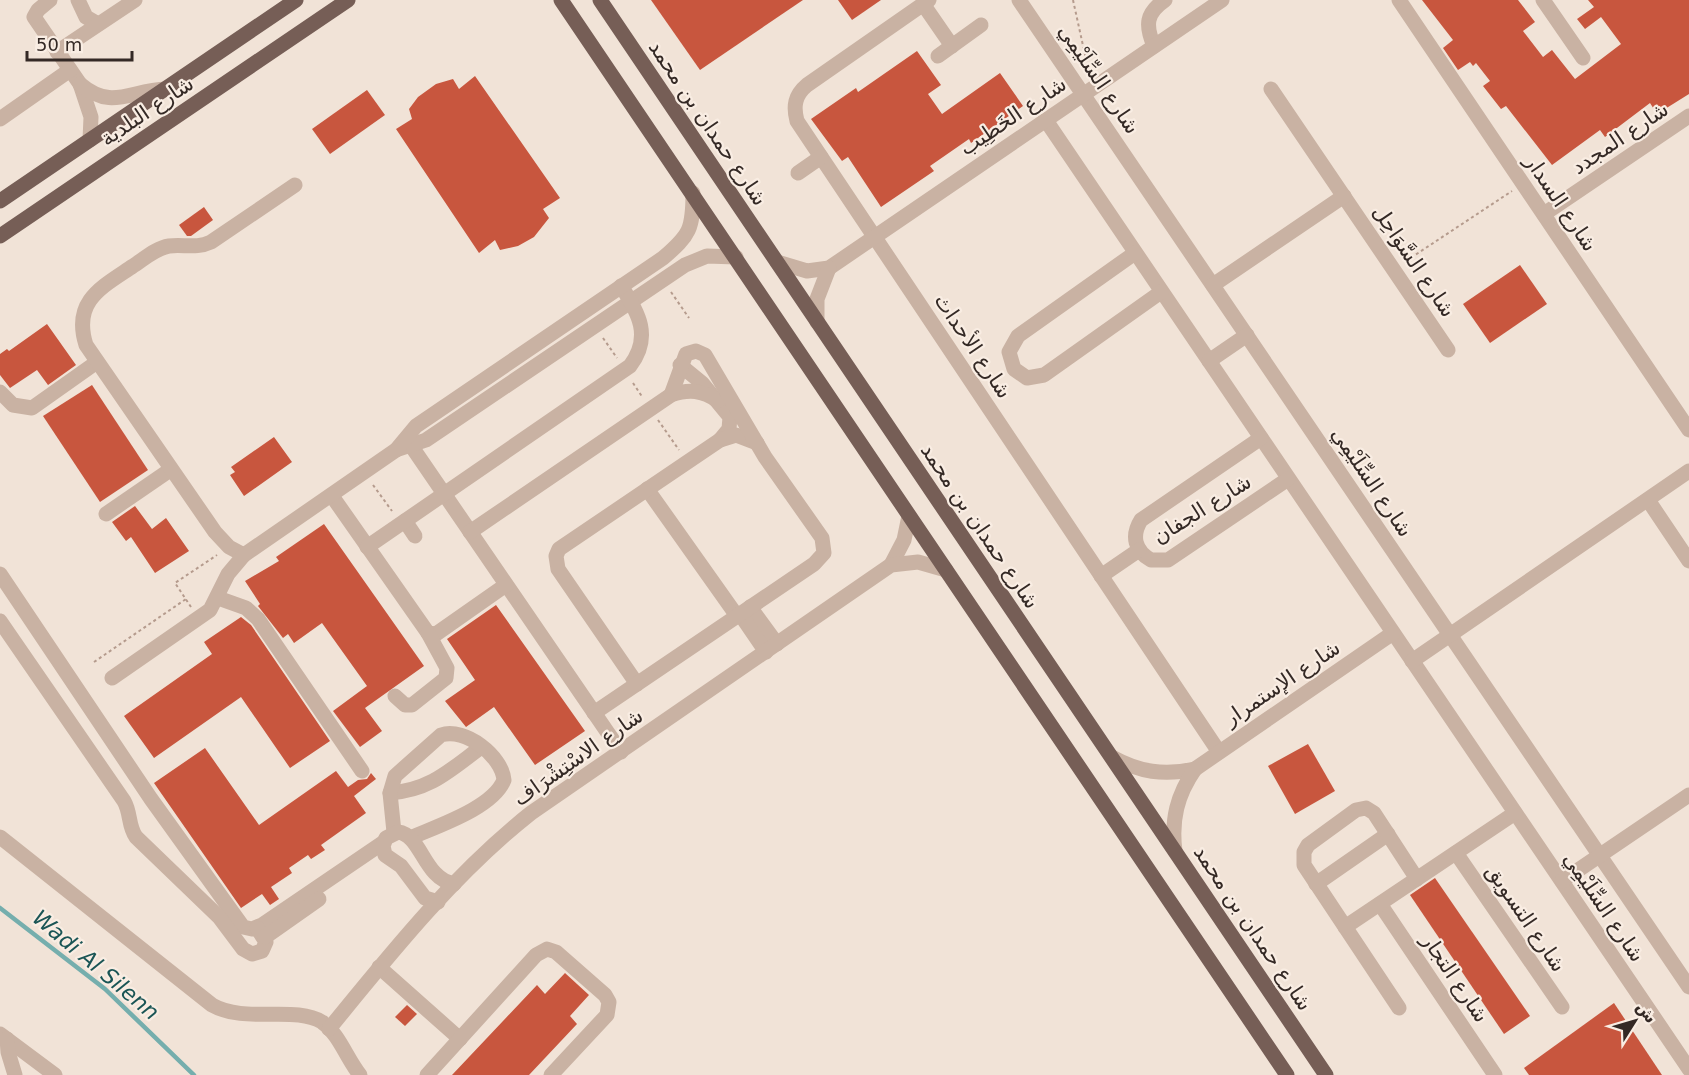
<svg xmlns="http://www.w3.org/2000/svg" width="1689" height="1075" font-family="'DejaVu Sans','Noto Naskh Arabic',sans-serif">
  <rect width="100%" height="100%" fill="#f1e3d7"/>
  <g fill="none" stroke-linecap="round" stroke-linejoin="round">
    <path stroke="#75aead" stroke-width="4.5" d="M 0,908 L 105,989 L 194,1075"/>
  </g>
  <g fill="#c8563e">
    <path d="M 651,0 L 803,0 L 700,70 Z"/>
    <path d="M 838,0 L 881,0 L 852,20 Z"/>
    <path d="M 1422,0 L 1518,0 L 1535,22 L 1523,31 L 1543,57 L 1552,50 L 1575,79 L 1621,44 L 1601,17 L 1585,29 L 1577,19 L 1594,7 L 1588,0 L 1689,0 L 1689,94 L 1657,114 L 1650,103 L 1605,137 L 1600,130 L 1552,165 L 1506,106 L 1501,109 L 1483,86 L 1490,81 L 1476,63 L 1473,66 L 1470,62 L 1458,70 L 1443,48 L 1453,40 Z"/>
    <path d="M 917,51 L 941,85 L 928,94 L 942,114 L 1000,73 L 1023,106 L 971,143 L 969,139 L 930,166 L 934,171 L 881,207 L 848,157 L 842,161 L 811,119 L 856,88 L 858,92 Z"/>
    <path d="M 475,76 L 560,198 L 543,209 L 549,218 L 534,237 L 518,246 L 500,250 L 495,240 L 479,253 L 396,129 L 412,119 L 409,109 L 418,97 L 436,84 L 453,79 L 459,89 Z"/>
    <path d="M 367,90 L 385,115 L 330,154 L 312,129 Z"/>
    <path d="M 204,207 L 213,220 L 191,236 L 187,236 L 179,225 Z"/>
    <path d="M 1520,265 L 1547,304 L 1490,343 L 1463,304 Z"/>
    <path d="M 47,324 L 76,365 L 48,385 L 37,370 L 10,388 L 0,375 L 0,354 L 7,349 L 9,351 Z"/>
    <path d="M 92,385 L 148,470 L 100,502 L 43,416 Z"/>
    <path d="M 274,437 L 292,462 L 244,496 L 230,475 L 235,472 L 231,467 Z"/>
    <path d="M 135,506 L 152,529 L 166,518 L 189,551 L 155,573 L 131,537 L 126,541 L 112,522 Z"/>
    <path d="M 324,524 L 424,666 L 365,708 L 382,731 L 360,747 L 333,711 L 367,686 L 322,623 L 294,643 L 288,634 L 283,638 L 258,606 L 260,604 L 245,581 L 279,561 L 276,557 Z"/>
    <path d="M 496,605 L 585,731 L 535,765 L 494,707 L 466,727 L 445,701 L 475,680 L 447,639 Z"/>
    <path d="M 241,617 L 251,625 L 330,741 L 290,768 L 241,697 L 154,758 L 124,716 L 212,654 L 204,642 Z"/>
    <path d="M 1308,744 L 1335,791 L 1295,814 L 1268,766 Z"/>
    <path d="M 205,748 L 259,825 L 336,771 L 348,787 L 358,780 L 367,779 L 371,773 L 376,779 L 354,796 L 366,813 L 321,845 L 325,850 L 311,859 L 308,855 L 289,868 L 292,873 L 271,887 L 279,899 L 270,905 L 262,894 L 241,908 L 154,783 Z"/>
    <path d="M 1435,878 L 1530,1016 L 1504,1034 L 1410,895 Z"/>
    <path d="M 565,973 L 589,995 L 570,1016 L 577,1024 L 529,1075 L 452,1075 L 537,985 L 545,994 Z"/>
    <path d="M 1614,1003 L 1662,1075 L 1529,1075 L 1524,1068 Z"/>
    <path d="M 407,1005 L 417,1014 L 405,1026 L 395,1017 Z"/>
  </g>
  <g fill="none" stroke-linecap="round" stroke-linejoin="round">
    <g stroke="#b59b8d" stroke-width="2" stroke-dasharray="3 3" stroke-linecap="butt">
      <path d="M 1073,0 L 1089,73"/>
      <path d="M 1406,261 L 1512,191"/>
      <path d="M 671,292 L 689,318"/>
      <path d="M 603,338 L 617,358"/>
      <path d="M 633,383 L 643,398"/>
      <path d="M 658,420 L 679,450"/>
      <path d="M 373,485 L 392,511"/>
      <path d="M 191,607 L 175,583 L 217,555"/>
      <path d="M 94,662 L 186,599"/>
    </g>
    <g stroke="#c9b2a3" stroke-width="15">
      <path d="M 50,0 L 38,10 L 34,17 L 80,84 L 91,117 L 90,140"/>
      <path d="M 78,0 L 86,17 L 98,24"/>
      <path d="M 929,0 L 807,85 C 795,95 793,106 797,121 L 1219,752"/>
      <path d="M 1019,0 L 1689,987"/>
      <path d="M 1399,0 L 1689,430"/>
      <path d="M 1543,0 L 1583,58"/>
      <path d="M 923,4 L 952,46"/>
      <path d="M 1154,46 C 1145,25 1146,13 1165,0"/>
      <path d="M 57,52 L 135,0"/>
      <path d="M 938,56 L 981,25"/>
      <path d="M 80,84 C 112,111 130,90 166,89"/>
      <path d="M 1271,89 L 1448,350"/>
      <path d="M 0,119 L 70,70"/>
      <path d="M 1045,119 L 1689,1069"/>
      <path d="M 798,173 L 821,157"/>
      <path d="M 1544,214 L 1689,116"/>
      <path d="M 1135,253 L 1018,336 L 1009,352 L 1014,369 L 1027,378 L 1044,375 L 1161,292"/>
      <path d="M 777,262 L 807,271 L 829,268 L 1222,0"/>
      <path d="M 1213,285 L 1344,196"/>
      <path d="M 817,322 L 817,299 L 829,268"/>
      <path d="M 1209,361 L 1247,335"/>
      <path d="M 680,365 L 702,383 L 730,417 L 729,429 L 720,440"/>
      <path d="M 0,392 L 13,405 L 32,408 L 97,362"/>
      <path d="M 1261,438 L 1141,520 C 1131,536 1135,551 1151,560 L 1168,560 L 1288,479"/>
      <path d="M 412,447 L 621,752"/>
      <path d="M 396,450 L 426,440 L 685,265 L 707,256 L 736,257"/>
      <path d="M 647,489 L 737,616"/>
      <path d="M 332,496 L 428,633 L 436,634 L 506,585"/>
      <path d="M 1648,500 L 1689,561"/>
      <path d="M 106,514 L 170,470"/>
      <path d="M 405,521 L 415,536"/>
      <path d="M 470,532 L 671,395 C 689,389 702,390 718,401"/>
      <path d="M 367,547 L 630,366 C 652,337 639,313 621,286"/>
      <path d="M 244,555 L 229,547 L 215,532 L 86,345 C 72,301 102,287 133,266 C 144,259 156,248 169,246 C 184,244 196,249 211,242 L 295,185"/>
      <path d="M 891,565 L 904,540 L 909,516"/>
      <path d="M 0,574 L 151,799 L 243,927 L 252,929 L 262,925 L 384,842"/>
      <path d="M 1101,576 L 1139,550"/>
      <path d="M 218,598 L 246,608 L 258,619 L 362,771"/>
      <path d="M 750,607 L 777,644"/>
      <path d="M 740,614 L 766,652"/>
      <path d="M 0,621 L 124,801 C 131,813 128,826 136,837 L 219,917 L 243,949 L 252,954 L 262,951 L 266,942 L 257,928"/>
      <path d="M 1412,661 L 1689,471"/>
      <path d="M 112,678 L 210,610 L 228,574 L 244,555 L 396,450 L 416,426 L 663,258 C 690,235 693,229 693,193"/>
      <path d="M 637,684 L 558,569 L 556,556 L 559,549 L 720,440 L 736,435 L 757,443"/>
      <path d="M 395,696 L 405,705 L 412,705 L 446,678 L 447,668 L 428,633"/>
      <path d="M 594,713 L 814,564 L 824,553 L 822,538 L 765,457 L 705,355 L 696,351 L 686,354 L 671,395"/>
      <path d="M 1112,757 C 1139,772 1164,776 1195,769 L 1393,633"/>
      <path d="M 390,793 C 430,790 449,771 480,748"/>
      <path d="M 394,832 L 390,793 L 395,776 L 441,735 C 465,727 502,756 504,780 C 493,808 437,826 410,838"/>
      <path d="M 0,837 L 212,1005 C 245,1024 295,1005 322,1022 C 339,1034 347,1059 360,1075"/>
      <path d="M 1175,851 C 1171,820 1177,795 1195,769"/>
      <path d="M 1456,853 L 1562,1007"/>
      <path d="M 1562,881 L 1689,795"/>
      <path d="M 1316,884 L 1388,834"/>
      <path d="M 438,902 L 425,898 L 401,866 L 385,855 L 383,846 L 386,838 L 398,832 C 422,835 423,878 454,884"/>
      <path d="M 1380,904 L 1495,1075"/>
      <path d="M 1345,927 L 1515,813"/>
      <path d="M 265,937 L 319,899"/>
      <path d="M 379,967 L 460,1039"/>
      <path d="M 1399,1008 L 1304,865 L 1304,852 L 1308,845 L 1356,810 L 1366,808 L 1374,813 L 1417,879"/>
      <path d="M 329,1029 C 391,953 454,874 531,813 L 891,565 L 918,562 L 946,570"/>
      <path d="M 0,1034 L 55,1075"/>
      <path d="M 7,1039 L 8,1052 L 15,1075"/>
      <path d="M 427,1075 L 536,955 L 547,949 L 556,952 L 605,995 L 609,1002 L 607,1015 L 551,1075"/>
    </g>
    <g stroke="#765e56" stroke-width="15">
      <path d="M 561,0 L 1287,1075"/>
      <path d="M 600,0 L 1326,1075"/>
      <path d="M 0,201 L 296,0"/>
      <path d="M 0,236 L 348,0"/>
    </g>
  </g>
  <g text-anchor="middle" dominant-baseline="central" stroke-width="4.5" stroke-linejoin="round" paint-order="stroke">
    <g font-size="21" fill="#342925" stroke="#f9ede3">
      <text transform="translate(1099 79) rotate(56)">شارع السِّلَيْمِي</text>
      <text transform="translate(147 111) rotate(-34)">شارع البلدية</text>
      <text transform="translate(1013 116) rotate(-34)">شارع الخَطِيب</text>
      <text transform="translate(708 123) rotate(56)">شارع حمدان بن محمد</text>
      <text transform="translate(1620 138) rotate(-34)">شارع المجدد</text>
      <text transform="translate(1561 203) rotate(56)">شارع السدار</text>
      <text transform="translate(1414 261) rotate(56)">شارع السَّوَاحِل</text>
      <text transform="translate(973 346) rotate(56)">شارع الأحداث</text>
      <text transform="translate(1372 482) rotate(56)">شارع السِّلَيْمِي</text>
      <text transform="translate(1202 509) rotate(-32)">شارع الجفان</text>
      <text transform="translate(980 526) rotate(56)">شارع حمدان بن محمد</text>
      <text transform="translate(1282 683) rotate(-34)">شارع الإستمرار</text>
      <text transform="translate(578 757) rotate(-35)">شارع الاسْتِشْرَاف</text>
      <text transform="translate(1604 907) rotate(56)">شارع السِّلَيْمِي</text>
      <text transform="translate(1526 918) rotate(56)">شارع التسويق</text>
      <text transform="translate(1253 928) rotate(56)">شارع حمدان بن محمد</text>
      <text transform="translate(1455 978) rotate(56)">شارع التجار</text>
    </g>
    <g font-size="22" font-style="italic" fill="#1a5555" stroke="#f9ede3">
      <text transform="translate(96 965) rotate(40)">Wadi Al Silenn</text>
    </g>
  </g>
  <g transform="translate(1635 1021) rotate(53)" stroke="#f9ede3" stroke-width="4.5" paint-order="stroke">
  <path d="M0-4.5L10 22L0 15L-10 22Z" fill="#342925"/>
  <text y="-9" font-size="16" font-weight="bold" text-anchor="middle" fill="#342925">ش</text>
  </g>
  <path d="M27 51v9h105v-9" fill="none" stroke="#342925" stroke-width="3"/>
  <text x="36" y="51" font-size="18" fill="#342925" stroke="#f9ede3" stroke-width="4.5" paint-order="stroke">50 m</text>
</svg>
